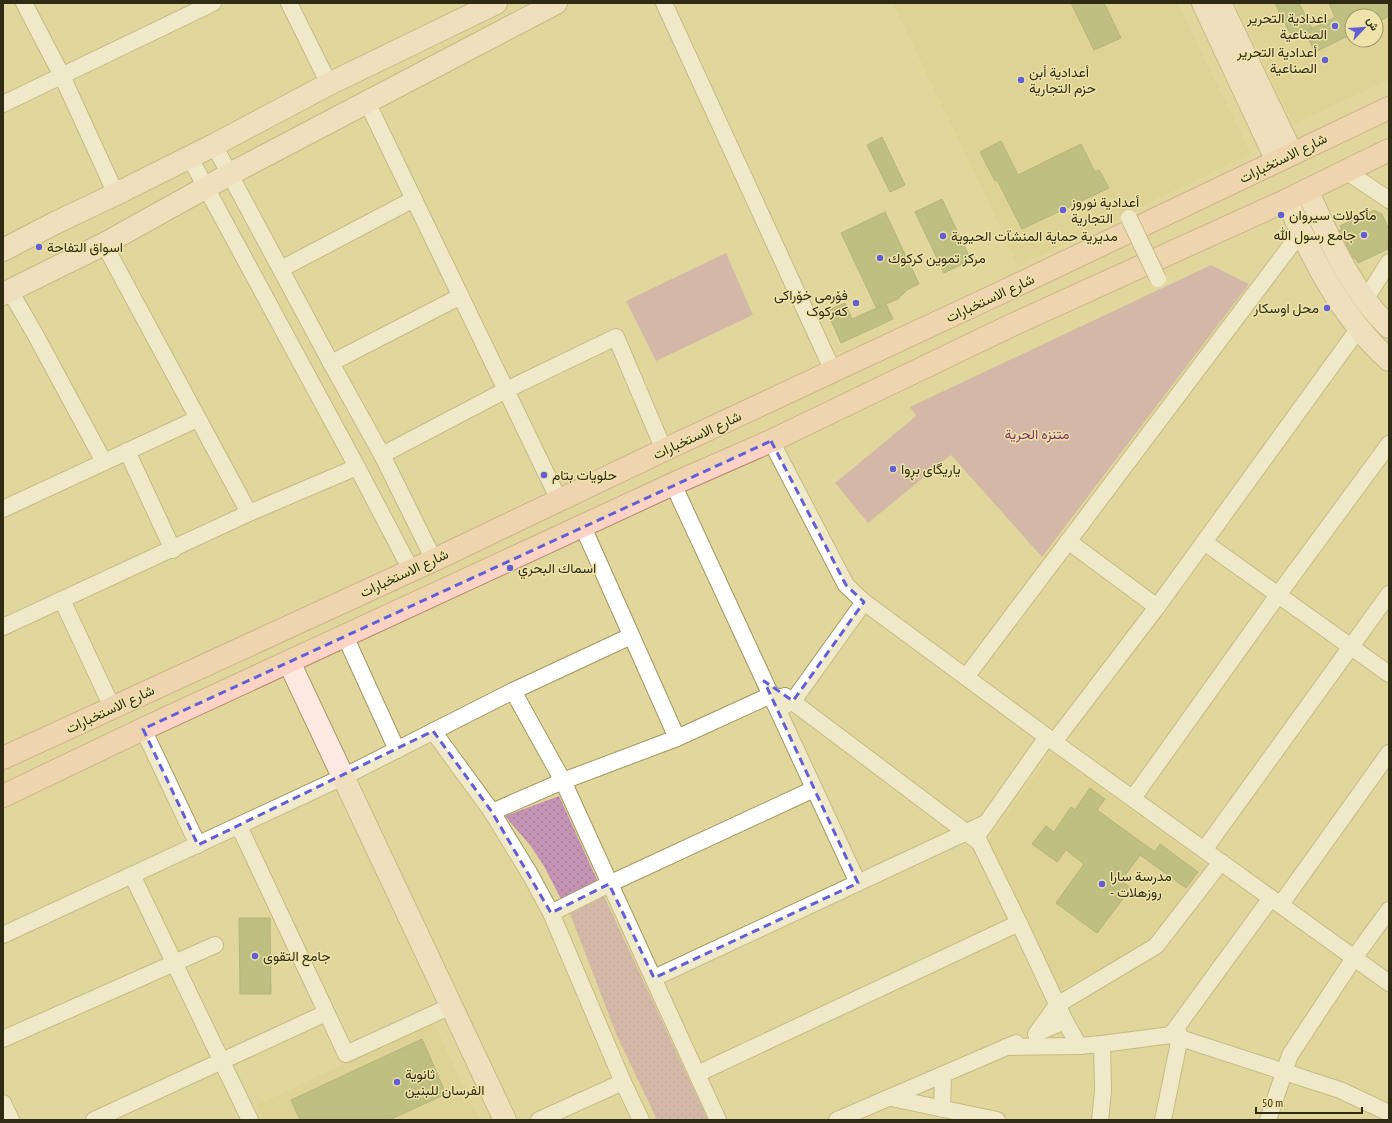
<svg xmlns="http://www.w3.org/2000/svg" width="1392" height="1123" font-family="'PT Sans Narrow',Vazirmatn,sans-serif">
  <defs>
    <pattern id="grass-dots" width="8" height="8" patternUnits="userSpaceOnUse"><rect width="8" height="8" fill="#c493b3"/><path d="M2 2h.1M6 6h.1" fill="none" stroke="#a07890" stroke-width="1.8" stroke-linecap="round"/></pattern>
  </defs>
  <rect width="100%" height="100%" fill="#e1d79d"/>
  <g fill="#dacf8c" fill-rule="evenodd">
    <path d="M 892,3 L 1177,3 L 1251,154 L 1018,266 L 964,150 Z"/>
    <path d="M 1235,3 L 1389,3 L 1389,80 L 1293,124 ZM 1352,16 L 1376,16 L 1376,40 L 1352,40 Z"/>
    <path d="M 1052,752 L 1207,866 L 1185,902 L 1144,944 L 1060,990 L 988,840 Z"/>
    <path d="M 433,1021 L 480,1120 L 264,1120 L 257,1105 Z"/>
  </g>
  <g fill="url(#grass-dots)">
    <path d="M 559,796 L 599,884 L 562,901 L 544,866 L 530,845 L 505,816 Z"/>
    <path d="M 604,896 L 708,1120 L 657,1120 L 617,1036 L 569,911 Z"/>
  </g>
  <g fill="#c493b3">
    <path d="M 726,253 L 753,315 L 656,361 L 626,301 Z"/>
    <path d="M 1211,265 L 1249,284 L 1042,557 L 951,455 L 868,523 L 835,483 L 916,416 L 910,407 Z"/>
  </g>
  <g fill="#92a25d" stroke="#7c8954">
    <path d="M 1071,3 L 1104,3 L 1121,38 L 1094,50 Z"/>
    <path d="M 1275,3 L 1299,3 L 1312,28 L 1292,38 Z"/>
    <path d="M 1329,3 L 1389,3 L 1389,16 L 1376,23 L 1376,16 L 1352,16 L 1352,34 L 1315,52 L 1305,32 L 1335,17 Z"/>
    <path d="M 882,137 L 905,185 L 890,192 L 867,145 Z"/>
    <path d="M 1001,141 L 1018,175 L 1081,144 L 1095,172 L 1099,170 L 1109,188 L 1022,229 L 997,180 L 995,181 L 980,152 Z"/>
    <path d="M 942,199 L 971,260 L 944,273 L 915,212 Z"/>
    <path d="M 1374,210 L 1382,214 L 1389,230 L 1388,249 L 1358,263 L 1355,258 L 1354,259 L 1353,257 L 1339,231 L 1342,229 L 1340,226 Z"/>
    <path d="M 885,212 L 919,284 L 907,290 L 898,299 L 886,304 L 893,319 L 841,343 L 827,311 L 845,303 L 852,319 L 881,306 L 876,307 L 841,233 Z"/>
    <path d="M 1090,788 L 1105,799 L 1097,810 L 1155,852 L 1160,844 L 1198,872 L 1186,888 L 1140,855 L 1121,881 L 1131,888 L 1097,933 L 1056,903 L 1084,864 L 1066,850 L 1057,862 L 1032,844 L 1046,826 L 1054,832 L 1071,807 L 1075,810 Z"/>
    <path d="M 239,918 L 270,918 L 271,994 L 240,994 Z"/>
    <path d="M 422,1039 L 446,1094 L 389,1120 L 300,1120 L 291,1100 Z"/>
  </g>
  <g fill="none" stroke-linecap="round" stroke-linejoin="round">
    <defs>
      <g id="street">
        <path d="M 24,3 L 62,76 L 116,194"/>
        <path d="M 289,3 L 329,84"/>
        <path d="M 664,3 L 833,371"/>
        <path d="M 367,102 L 559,500"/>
        <path d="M 3,104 L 213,3"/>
        <path d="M 214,145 L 331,363 L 382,455 L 434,560"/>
        <path d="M 189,156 L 357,467 L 411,570"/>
        <path d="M 1346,171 L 1389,200"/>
        <path d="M 104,244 L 249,513"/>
        <path d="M 281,269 L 414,199"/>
        <path d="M 10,291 L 35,334 L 104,462"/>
        <path d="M 1365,300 L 1389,262"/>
        <path d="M 331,363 L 461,296"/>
        <path d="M 771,441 L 846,585 L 864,602 L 1054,742 L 1389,983"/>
        <path d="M 127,451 L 173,550"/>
        <path d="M 382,455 L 506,390 L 616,337 L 664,450"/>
        <path d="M 673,484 L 858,883"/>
        <path d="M 3,509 L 197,419"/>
        <path d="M 583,527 L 677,738"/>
        <path d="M 1068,541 L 1157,607"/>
        <path d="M 1204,542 L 1389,674"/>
        <path d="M 62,600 L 112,707"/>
        <path d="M 3,627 L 249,513 L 357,467"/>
        <path d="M 345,636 L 397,750"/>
        <path d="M 966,677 L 1301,232"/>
        <path d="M 513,691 L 563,781 L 718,1120"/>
        <path d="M 785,696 L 979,842"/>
        <path d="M 784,706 L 793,701 L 864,602"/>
        <path d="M 143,729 L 198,845"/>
        <path d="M 433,731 L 492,812 L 531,876 L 551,913 L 623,1082 L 641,1120"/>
        <path d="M 1054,742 L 1157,607 L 1359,328"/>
        <path d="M 1133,798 L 1278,595 L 1389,444"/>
        <path d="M 492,812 L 563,781 L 677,738 L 771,695 L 793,701"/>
        <path d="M 239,826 L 346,1054 L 451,1006"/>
        <path d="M 980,832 L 1047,737"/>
        <path d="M 975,833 L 1019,923 L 1065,1021 L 1079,1046"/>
        <path d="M 1204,850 L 1389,594"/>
        <path d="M 132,875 L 250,1120"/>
        <path d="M 1281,904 L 1389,753"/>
        <path d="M 551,913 L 609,884 L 814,789"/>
        <path d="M 3,935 L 343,777 L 513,691 L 631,636"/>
        <path d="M 654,978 L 986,823"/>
        <path d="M 1037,1033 L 1065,1021"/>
        <path d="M 1036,1034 L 1057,1005 L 1156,946 L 1221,862"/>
        <path d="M 1171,1035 L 1271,898"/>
        <path d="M 3,1039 L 215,945"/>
        <path d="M 1006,1047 L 1079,1046 L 1102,1044 L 1171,1035 L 1340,1090 L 1389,1113"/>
        <path d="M 697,1074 L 1019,923"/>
        <path d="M 891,1098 L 997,1120"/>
        <path d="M 3,1103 L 11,1120"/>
        <path d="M 942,1109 L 943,1075"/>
        <path d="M 94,1120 L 326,1013"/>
        <path d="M 539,1120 L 623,1082"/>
        <path d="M 837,1120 L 1016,1043"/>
        <path d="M 1100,1120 L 1103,1091 L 1102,1044"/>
        <path d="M 1163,1120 L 1180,1037 L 1177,1028"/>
        <path d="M 1268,1120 L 1290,1055 L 1354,958 L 1389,910"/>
      </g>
      <g id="secondary">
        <path d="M 1203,3 L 1277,161"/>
        <path d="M 1220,3 L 1292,154"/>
        <path d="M 1307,190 C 1329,238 1350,290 1389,327"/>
        <path d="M 1287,200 C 1312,258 1341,317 1389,360"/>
        <path d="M 3,250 L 55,223 L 116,194 L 214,145 L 329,84 L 496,3"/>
        <path d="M 3,294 L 104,244 L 230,174 L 556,3"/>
        <path d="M 289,662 L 505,1120"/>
      </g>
      <g id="primary">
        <path d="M 3,758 L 434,560 L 664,450 L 998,294 L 1389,108"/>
        <path d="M 3,796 L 143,729 L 673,484 L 771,441 L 1012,325 L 1287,200 L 1389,150"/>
      </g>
    </defs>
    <use href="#street" stroke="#a1975f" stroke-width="18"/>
    <use href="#secondary" stroke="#a1975f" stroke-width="24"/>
    <use href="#primary" stroke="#b4856e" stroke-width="24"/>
    <use href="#street" stroke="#fff" stroke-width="16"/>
    <use href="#secondary" stroke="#fee9e2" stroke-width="22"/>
    <use href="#primary" stroke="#fdd3c5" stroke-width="22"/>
    <defs>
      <path id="street-bridge" d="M 1129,218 L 1158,279"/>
    </defs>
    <use href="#street-bridge" stroke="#a1975f" stroke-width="18" stroke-linecap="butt"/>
    <use href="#street-bridge" stroke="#fff" stroke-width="16"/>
  </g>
  <path d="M0 0H1392V1123H0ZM 771,441 L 846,585 L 864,602 L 793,701 L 764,681 L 858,883 L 654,978 L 609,884 L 551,913 L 492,812 L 433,731 L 198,845 L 143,729 Z" fill="#e1d79d" fill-opacity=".55" fill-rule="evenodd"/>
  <path fill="none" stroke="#615ed7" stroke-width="3" stroke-dasharray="8 5" stroke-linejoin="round" d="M 771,441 L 846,585 L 864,602 L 793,701 L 764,681 L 858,883 L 654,978 L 609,884 L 551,913 L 492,812 L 433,731 L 198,845 L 143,729 Z"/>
  <g fill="#615ed7" stroke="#eee4a9" stroke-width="1.5">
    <circle cx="1335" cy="26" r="4"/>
    <circle cx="1325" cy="60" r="4"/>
    <circle cx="1021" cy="80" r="4"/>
    <circle cx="1063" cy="210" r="4"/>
    <circle cx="1281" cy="215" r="4"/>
    <circle cx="1364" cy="235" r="4"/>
    <circle cx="943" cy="236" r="4"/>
    <circle cx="39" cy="247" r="4"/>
    <circle cx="880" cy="258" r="4"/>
    <circle cx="856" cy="303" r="4"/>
    <circle cx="1327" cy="308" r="4"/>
    <circle cx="893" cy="469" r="4"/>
    <circle cx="544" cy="475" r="4"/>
    <circle cx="510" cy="568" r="4"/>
    <circle cx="1102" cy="884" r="4"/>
    <circle cx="255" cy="956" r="4"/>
    <circle cx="397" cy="1082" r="4"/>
  </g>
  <g text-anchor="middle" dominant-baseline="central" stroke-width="3" stroke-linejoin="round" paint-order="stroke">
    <g font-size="14" fill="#2f2b14" stroke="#eee4a9" text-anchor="start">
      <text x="1327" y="18" text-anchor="end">اعدادية التحرير<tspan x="1327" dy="16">الصناعية</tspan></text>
      <text x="1317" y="52" text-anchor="end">أعدادية التحرير<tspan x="1317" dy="16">الصناعية</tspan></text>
      <text x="1029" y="72">أعدادية أبن<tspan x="1029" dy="16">حزم التجارية</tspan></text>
      <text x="1071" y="202">أعدادية نوروز<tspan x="1071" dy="16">التجارية</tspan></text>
      <text x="1289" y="215">مأكولات سيروان</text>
      <text x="1356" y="235" text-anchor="end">جامع رسول الله</text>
      <text x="951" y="236">مديرية حماية المنشآت الحيوية</text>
      <text x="47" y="247">اسواق التفاحة</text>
      <text x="888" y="258">مركز تموين كركوك</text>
      <text x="848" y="295" text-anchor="end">فۆرمی خۆراکی<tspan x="848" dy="16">کەرکوک</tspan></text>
      <text x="1319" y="308" text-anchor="end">محل اوسكار</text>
      <text x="901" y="469">یاریگای بڕوا</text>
      <text x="552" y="475">حلويات بتام</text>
      <text x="518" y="568">اسماك البحري</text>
      <text x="1110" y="876">مدرسة سارا<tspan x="1110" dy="16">- روزهلات</tspan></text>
      <text x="263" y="956">جامع التقوى</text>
      <text x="405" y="1074">ثانوية<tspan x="405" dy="16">الفرسان للبنين</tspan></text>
    </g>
    <g font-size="14" fill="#2f2b14" stroke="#eee4a9">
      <text transform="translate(1283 158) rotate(-26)">شارع الاستخبارات</text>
      <text transform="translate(990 298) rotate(-25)">شارع الاستخبارات</text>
      <text transform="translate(697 435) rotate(-25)">شارع الاستخبارات</text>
      <text transform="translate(404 573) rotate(-25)">شارع الاستخبارات</text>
      <text transform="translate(110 709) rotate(-25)">شارع الاستخبارات</text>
    </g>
    <g font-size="14" fill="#7f3269" stroke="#eee4a9">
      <text x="1037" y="434">متنزه الحرية</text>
    </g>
  </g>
  <rect width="1392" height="1123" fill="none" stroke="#2f2b14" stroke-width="8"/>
  <g transform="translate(1364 28) rotate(65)"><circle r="19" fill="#eee4a9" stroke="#a29a6d"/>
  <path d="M0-3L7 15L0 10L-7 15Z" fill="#615ed7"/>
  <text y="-6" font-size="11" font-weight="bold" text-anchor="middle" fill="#2f2b14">ش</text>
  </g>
  <path d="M1256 1107v6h106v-6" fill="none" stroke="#2f2b14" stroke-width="2"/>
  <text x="1262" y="1107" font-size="12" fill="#2f2b14" stroke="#eee4a9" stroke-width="3" paint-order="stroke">50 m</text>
</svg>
